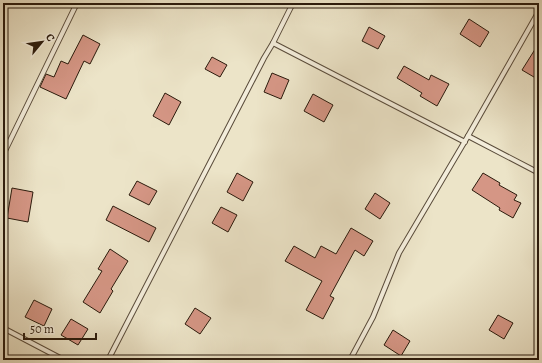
<svg xmlns="http://www.w3.org/2000/svg" width="542" height="363" font-family="Alegreya,serif">
  <rect width="100%" height="100%" fill="#ece4c8"/>
  <filter id="stains"><feTurbulence type="fractalNoise" baseFrequency=".005" numOctaves="4"/><feColorMatrix values="0 0 0 0 .2 0 0 0 0 .09 0 0 0 0 .02 0 0 0 .5 -.17"/></filter>
  <radialGradient id="worn" r=".72"><stop offset=".6" stop-color="#630" stop-opacity="0"/><stop offset="1" stop-color="#630" stop-opacity=".3"/></radialGradient>
  <g fill="#d59685" stroke="#2a1a0c">
    <path d="M 469,19 L 489,32 L 480,47 L 460,34 Z"/>
    <path d="M 369,27 L 385,36 L 378,49 L 362,41 Z"/>
    <path d="M 83,35 L 100,44 L 90,64 L 84,61 L 66,99 L 40,87 L 46,74 L 54,77 L 61,61 L 68,64 Z"/>
    <path d="M 539,43 L 539,80 L 522,70 Z"/>
    <path d="M 212,57 L 227,65 L 220,77 L 205,69 Z"/>
    <path d="M 404,66 L 429,80 L 431,75 L 449,84 L 437,106 L 420,96 L 422,93 L 397,78 Z"/>
    <path d="M 272,73 L 289,80 L 281,99 L 264,92 Z"/>
    <path d="M 165,93 L 181,102 L 169,125 L 153,116 Z"/>
    <path d="M 313,94 L 333,105 L 324,122 L 304,111 Z"/>
    <path d="M 237,173 L 253,182 L 243,201 L 227,192 Z"/>
    <path d="M 483,173 L 500,183 L 499,185 L 517,195 L 514,200 L 521,203 L 513,218 L 499,210 L 500,208 L 472,190 Z"/>
    <path d="M 137,181 L 157,191 L 149,205 L 129,195 Z"/>
    <path d="M 12,188 L 33,192 L 28,222 L 7,218 Z"/>
    <path d="M 375,193 L 390,203 L 380,219 L 365,209 Z"/>
    <path d="M 113,206 L 156,228 L 149,242 L 106,220 Z"/>
    <path d="M 221,207 L 237,215 L 228,232 L 212,223 Z"/>
    <path d="M 351,228 L 373,241 L 364,256 L 355,250 L 330,296 L 334,298 L 323,319 L 306,310 L 322,281 L 285,261 L 294,246 L 315,258 L 321,246 L 336,254 Z"/>
    <path d="M 110,249 L 128,261 L 111,289 L 113,291 L 100,313 L 83,302 L 102,271 L 98,269 Z"/>
    <path d="M 34,300 L 52,309 L 44,326 L 25,317 Z"/>
    <path d="M 195,308 L 211,318 L 200,334 L 185,324 Z"/>
    <path d="M 498,315 L 513,323 L 504,339 L 489,330 Z"/>
    <path d="M 71,319 L 88,329 L 78,345 L 61,335 Z"/>
    <path d="M 393,330 L 410,341 L 401,356 L 384,345 Z"/>
  </g>
  <g fill="none" stroke-linecap="round" stroke-linejoin="round">
    <defs>
      <g id="lane">
        <path d="M 539,11 L 468,136 L 539,173"/>
        <path d="M 273,43 L 465,142"/>
        <path d="M 3,155 L 77,3"/>
        <path d="M 3,328 L 64,360"/>
        <path d="M 108,360 L 264,58 L 273,43 L 293,3"/>
        <path d="M 350,360 L 373,317 L 399,253 L 468,136"/>
      </g>
    </defs>
    <use href="#lane" stroke="#5a4c3b" stroke-width="6"/>
    <use href="#lane" stroke="#f3eddb" stroke-width="4"/>
  </g>
  <rect width="542" height="363" fill="none" stroke="#ece4c8" stroke-width="16"/>
  <rect x="4" y="4" width="534" height="355" fill="none" stroke="#2a1a0c" stroke-width="2"/>
  <rect x="8" y="8" width="526" height="347" fill="none" stroke="#2a1a0c"/>
  <g transform="translate(42 42) rotate(61)" stroke="#f3eddb" stroke-width="3" paint-order="stroke">
  <path d="M0-3L7 15L0 10L-7 15Z" fill="#2a1a0c"/>
  <text y="-6" font-size="11" font-weight="bold" text-anchor="middle" fill="#2a1a0c">С</text>
  </g>
  <path d="M24 333v6h72v-6" fill="none" stroke="#2a1a0c" stroke-width="2"/>
  <text x="30" y="333" font-size="12" fill="#2a1a0c" stroke="#f3eddb" stroke-width="3" paint-order="stroke">50 m</text>
  <rect width="100%" height="100%" filter="url(#stains)"/>
  <rect width="100%" height="100%" fill="url(#worn)"/>
</svg>
